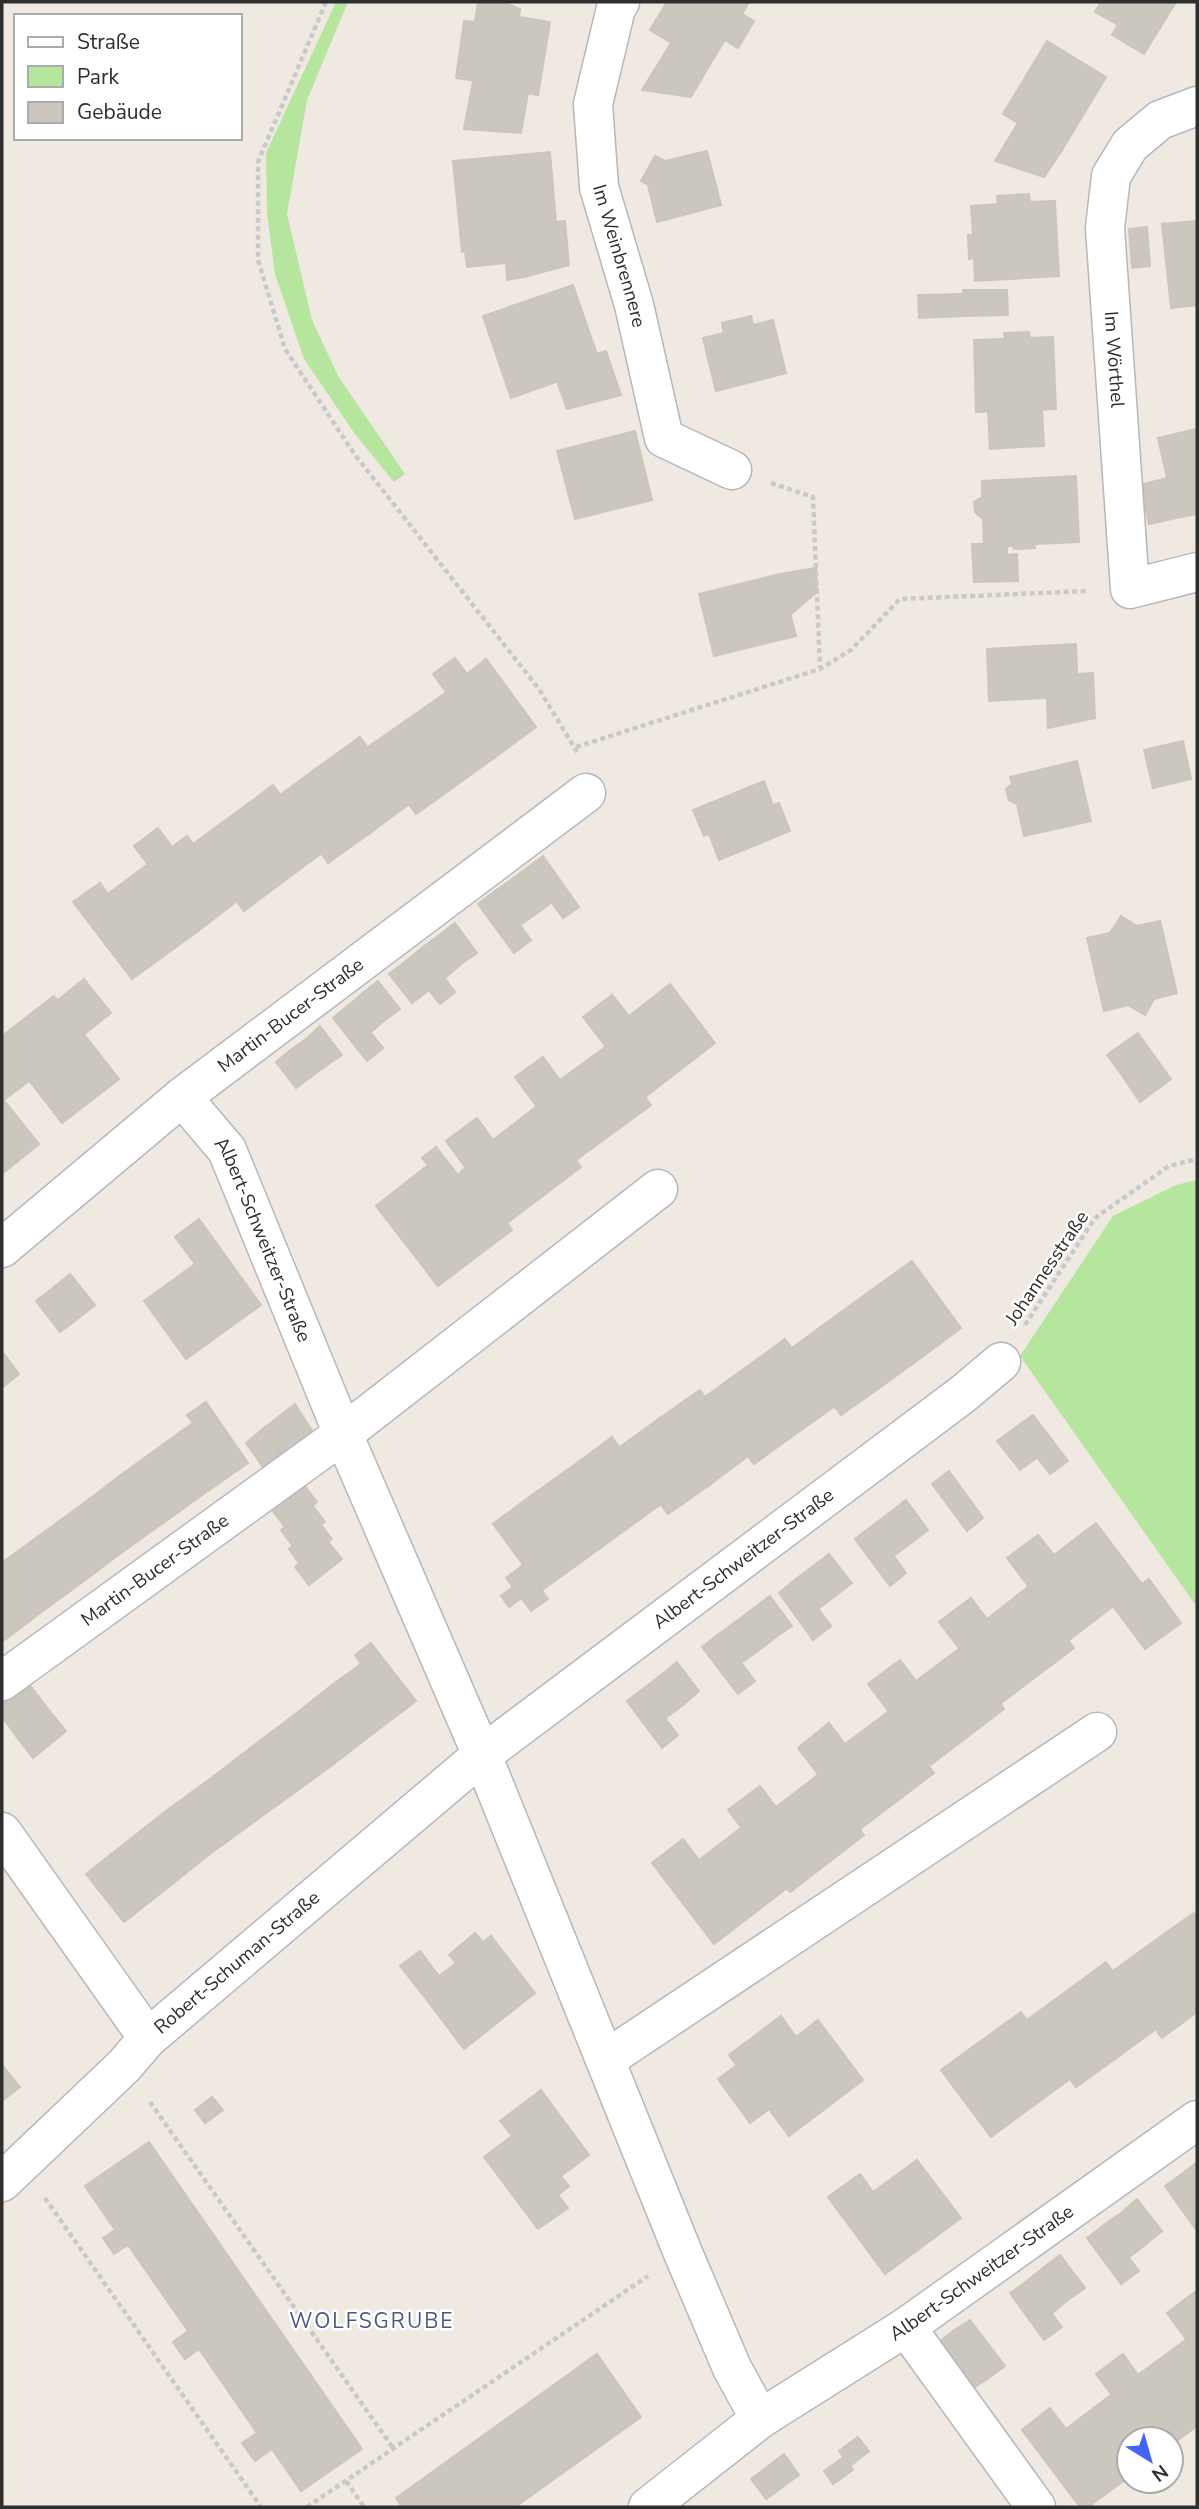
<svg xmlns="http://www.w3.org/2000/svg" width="1199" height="2509" font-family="'Nunito Sans',sans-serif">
  <rect width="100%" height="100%" fill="#efe9e1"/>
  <g fill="#b6e59e">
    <path d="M 336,2 L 348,2 L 307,100 L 287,214 L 312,320 L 338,376 L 405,474 L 394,482 L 355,434 L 304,359 L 275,274 L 267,213 L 266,153 Z"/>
    <path d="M 1197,1180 L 1197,1607 L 1020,1356 L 1113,1216 L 1176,1185 Z"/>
  </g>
  <g fill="#cbc7bf" stroke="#cbc5ba" stroke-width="2">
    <path d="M 478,2 L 502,2 L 520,9 L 519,17 L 550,22 L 538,95 L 503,89 L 503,85 L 456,78 L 464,21 L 475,22 Z"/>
    <path d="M 667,2 L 749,2 L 742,14 L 754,21 L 738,48 L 725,40 L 709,66 L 650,30 Z"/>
    <path d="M 1101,2 L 1176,2 L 1144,54 L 1112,35 L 1118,25 L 1095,12 Z"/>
    <path d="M 1047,41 L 1106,77 L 1062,150 L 1003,114 Z"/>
    <path d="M 671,43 L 709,66 L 691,97 L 642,90 Z"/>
    <path d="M 473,81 L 503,85 L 503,89 L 528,93 L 521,133 L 464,129 Z"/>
    <path d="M 1018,123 L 1062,150 L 1044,177 L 995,161 Z"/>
    <path d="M 707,151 L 721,205 L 657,222 L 648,185 L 641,181 L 655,156 L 665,161 Z"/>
    <path d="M 550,152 L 556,222 L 519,226 L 524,277 L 507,280 L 506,263 L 467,267 L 465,251 L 462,252 L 453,161 Z"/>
    <path d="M 1029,194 L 1030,202 L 1055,201 L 1059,276 L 975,281 L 974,258 L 969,259 L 968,235 L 973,235 L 971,206 L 998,204 L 997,196 Z"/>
    <path d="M 565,221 L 569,265 L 524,277 L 519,226 Z"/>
    <path d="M 1197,221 L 1197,305 L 1171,308 L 1162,224 Z"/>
    <path d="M 1147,227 L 1150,266 L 1132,268 L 1129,229 Z"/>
    <path d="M 573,285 L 601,366 L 511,398 L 483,316 Z"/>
    <path d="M 963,290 L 1007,290 L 1008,315 L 963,316 Z"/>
    <path d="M 963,294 L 963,316 L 919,318 L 918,295 Z"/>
    <path d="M 751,316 L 753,325 L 773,320 L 786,373 L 716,391 L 703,338 L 724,333 L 722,323 Z"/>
    <path d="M 1029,332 L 1030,338 L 1053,337 L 1056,409 L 976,412 L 974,340 L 1005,339 L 1004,333 Z"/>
    <path d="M 606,351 L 621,395 L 567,409 L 557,381 L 601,366 L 597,354 Z"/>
    <path d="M 1042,410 L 1044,446 L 1003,448 L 1001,411 Z"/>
    <path d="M 988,411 L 1001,411 L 1003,448 L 990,449 Z"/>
    <path d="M 1196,429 L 1197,514 L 1176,518 L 1158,438 Z"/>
    <path d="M 635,431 L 652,500 L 575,519 L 557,451 Z"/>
    <path d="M 1076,476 L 1079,542 L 1034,544 L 1035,548 L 1014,549 L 1013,546 L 984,547 L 983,519 L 975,512 L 974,502 L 982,497 L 982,481 Z"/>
    <path d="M 1167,478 L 1176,518 L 1149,524 L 1140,485 Z"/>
    <path d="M 972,544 L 984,544 L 984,547 L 1007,546 L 1007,555 L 1017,554 L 1018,581 L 974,582 Z"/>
    <path d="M 816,568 L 817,592 L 790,615 L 780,574 Z"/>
    <path d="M 780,574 L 796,636 L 714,656 L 699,594 Z"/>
    <path d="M 1076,644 L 1078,696 L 989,701 L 987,649 Z"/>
    <path d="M 455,658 L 467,674 L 486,659 L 536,727 L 494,758 L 433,674 Z"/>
    <path d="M 1093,673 L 1095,718 L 1048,728 L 1047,699 L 1078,696 L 1078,674 Z"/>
    <path d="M 447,692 L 494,758 L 455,786 L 407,720 Z"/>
    <path d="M 407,720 L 455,786 L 416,814 L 368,747 Z"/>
    <path d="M 360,737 L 409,804 L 370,833 L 321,765 Z"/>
    <path d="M 1183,741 L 1191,779 L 1153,788 L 1144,750 Z"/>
    <path d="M 1077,761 L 1091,821 L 1024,836 L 1017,804 L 1009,800 L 1006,789 L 1012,784 L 1010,777 Z"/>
    <path d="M 321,765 L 370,833 L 328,863 L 280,795 Z"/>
    <path d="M 764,781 L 773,805 L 779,803 L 790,831 L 719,860 L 709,834 L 704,836 L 693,810 Z"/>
    <path d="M 273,785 L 323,852 L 284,881 L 234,814 Z"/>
    <path d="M 234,814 L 284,881 L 244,911 L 193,844 Z"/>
    <path d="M 158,828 L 172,847 L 187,836 L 237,901 L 198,931 L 134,846 Z"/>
    <path d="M 543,856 L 579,907 L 563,918 L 527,868 Z"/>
    <path d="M 148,864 L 198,931 L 132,979 L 73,902 L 100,883 L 108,894 Z"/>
    <path d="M 527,868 L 552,902 L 536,914 L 511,880 Z"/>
    <path d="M 511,880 L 536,914 L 520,925 L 495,891 Z"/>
    <path d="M 495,891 L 531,940 L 514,953 L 478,904 Z"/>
    <path d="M 1121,916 L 1137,926 L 1160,921 L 1177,993 L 1154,999 L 1145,1015 L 1128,1005 L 1104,1011 L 1087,938 L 1110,933 Z"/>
    <path d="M 455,923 L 477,953 L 460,965 L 438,936 Z"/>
    <path d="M 438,936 L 460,965 L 445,978 L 422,948 Z"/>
    <path d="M 422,948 L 455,992 L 440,1004 L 406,961 Z"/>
    <path d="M 406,961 L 429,990 L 412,1003 L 389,974 Z"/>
    <path d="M 84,979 L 111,1013 L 84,1034 L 57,1001 Z"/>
    <path d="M 378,981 L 400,1009 L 385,1020 L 363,993 Z"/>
    <path d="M 670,984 L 715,1043 L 645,1097 L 583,1017 L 612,995 L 629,1016 Z"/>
    <path d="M 363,993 L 385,1020 L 371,1032 L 349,1005 Z"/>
    <path d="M 54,996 L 119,1079 L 62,1123 L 2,1045 L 2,1036 Z"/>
    <path d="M 349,1005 L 383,1048 L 367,1061 L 333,1018 Z"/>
    <path d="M 320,1026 L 342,1055 L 327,1065 L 306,1039 Z"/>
    <path d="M 1138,1033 L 1150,1050 L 1119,1071 L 1107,1055 Z"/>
    <path d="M 306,1039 L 327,1065 L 312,1076 L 292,1049 Z"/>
    <path d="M 2,1046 L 29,1081 L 4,1100 L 2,1098 Z"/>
    <path d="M 607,1046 L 651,1105 L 576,1160 L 515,1077 L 543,1057 L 560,1080 Z"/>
    <path d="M 292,1049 L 312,1076 L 296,1088 L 276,1062 Z"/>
    <path d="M 1150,1050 L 1171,1079 L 1140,1102 L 1119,1071 Z"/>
    <path d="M 2,1098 L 39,1144 L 2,1174 Z"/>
    <path d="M 536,1107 L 581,1167 L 507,1223 L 446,1141 L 477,1118 L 493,1140 Z"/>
    <path d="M 436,1147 L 458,1175 L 465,1168 L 512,1230 L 438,1286 L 376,1206 L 428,1165 L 422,1158 Z"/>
    <path d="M 199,1219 L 261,1305 L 186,1359 L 144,1301 L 195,1264 L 175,1237 Z"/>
    <path d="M 912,1261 L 961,1328 L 922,1357 L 873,1289 Z"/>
    <path d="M 70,1274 L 95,1305 L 76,1320 L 53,1288 Z"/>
    <path d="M 53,1288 L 76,1320 L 60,1332 L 36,1301 Z"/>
    <path d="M 873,1289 L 922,1357 L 882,1386 L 833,1318 Z"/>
    <path d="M 833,1318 L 882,1386 L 841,1415 L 792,1348 Z"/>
    <path d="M 785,1339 L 835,1406 L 794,1435 L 745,1368 Z"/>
    <path d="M 2,1351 L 19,1374 L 3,1387 L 2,1385 Z"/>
    <path d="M 745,1368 L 794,1435 L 754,1464 L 705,1397 Z"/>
    <path d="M 700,1390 L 748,1456 L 708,1486 L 660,1418 Z"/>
    <path d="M 206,1402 L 248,1463 L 202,1495 L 165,1443 L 193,1423 L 187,1415 Z"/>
    <path d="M 295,1404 L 316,1437 L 285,1461 L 264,1428 Z"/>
    <path d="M 1033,1415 L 1068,1461 L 1050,1474 L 1015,1428 Z"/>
    <path d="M 660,1418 L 708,1486 L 668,1514 L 620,1447 Z"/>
    <path d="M 264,1428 L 285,1461 L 268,1474 L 246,1443 Z"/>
    <path d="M 1015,1428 L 1038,1457 L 1020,1470 L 997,1441 Z"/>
    <path d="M 612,1437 L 661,1504 L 621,1533 L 573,1466 Z"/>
    <path d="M 165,1443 L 202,1495 L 163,1523 L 125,1472 Z"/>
    <path d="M 573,1466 L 621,1533 L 581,1562 L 532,1495 Z"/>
    <path d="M 949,1471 L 983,1518 L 967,1531 L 932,1484 Z"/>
    <path d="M 125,1472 L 163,1523 L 121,1553 L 84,1503 Z"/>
    <path d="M 304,1485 L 317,1502 L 285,1527 L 272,1510 Z"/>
    <path d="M 532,1495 L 581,1562 L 542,1590 L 493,1524 Z"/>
    <path d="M 906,1500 L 928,1530 L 911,1543 L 888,1514 Z"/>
    <path d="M 84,1503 L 121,1553 L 81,1583 L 43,1533 Z"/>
    <path d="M 313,1506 L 325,1522 L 292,1545 L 281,1530 Z"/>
    <path d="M 888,1514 L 911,1543 L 893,1556 L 872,1526 Z"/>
    <path d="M 1096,1523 L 1142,1584 L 1069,1640 L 1007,1558 L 1038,1535 L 1054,1555 Z"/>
    <path d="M 321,1525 L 332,1539 L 299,1563 L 289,1549 Z"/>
    <path d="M 872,1526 L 906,1573 L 890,1586 L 855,1539 Z"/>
    <path d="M 43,1533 L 81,1583 L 40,1613 L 3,1562 Z"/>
    <path d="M 328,1542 L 342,1559 L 309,1585 L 295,1567 Z"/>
    <path d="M 829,1554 L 852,1583 L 835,1596 L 812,1567 Z"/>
    <path d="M 3,1562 L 40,1613 L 2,1642 L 2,1563 Z"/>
    <path d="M 523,1565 L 548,1599 L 531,1611 L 506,1578 Z"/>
    <path d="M 812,1567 L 835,1596 L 818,1609 L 796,1579 Z"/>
    <path d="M 796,1579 L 831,1626 L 813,1640 L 779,1593 Z"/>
    <path d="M 1149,1579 L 1181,1623 L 1145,1649 L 1113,1606 Z"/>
    <path d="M 513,1587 L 521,1598 L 509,1607 L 501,1596 Z"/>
    <path d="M 1028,1587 L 1074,1648 L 1001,1703 L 939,1622 L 971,1598 L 987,1619 Z"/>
    <path d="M 770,1596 L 792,1626 L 776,1637 L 754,1608 Z"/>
    <path d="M 754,1608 L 776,1637 L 759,1650 L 737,1621 Z"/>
    <path d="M 737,1621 L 759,1650 L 741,1663 L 719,1634 Z"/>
    <path d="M 719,1634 L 755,1681 L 738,1694 L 702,1647 Z"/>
    <path d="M 371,1643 L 416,1701 L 371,1735 L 332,1685 L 361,1664 L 355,1655 Z"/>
    <path d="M 959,1649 L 1004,1709 L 929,1766 L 868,1684 L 900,1660 L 916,1681 Z"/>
    <path d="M 677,1662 L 699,1691 L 683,1705 L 660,1676 Z"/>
    <path d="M 660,1676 L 683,1705 L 665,1718 L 643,1689 Z"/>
    <path d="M 25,1679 L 39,1697 L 6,1722 L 2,1718 L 2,1697 Z"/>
    <path d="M 332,1685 L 371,1735 L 331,1766 L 293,1716 Z"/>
    <path d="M 643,1689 L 678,1735 L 662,1748 L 627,1701 Z"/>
    <path d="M 39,1697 L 52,1714 L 19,1740 L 6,1722 Z"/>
    <path d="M 888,1712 L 934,1773 L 860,1829 L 798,1748 L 829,1723 L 845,1744 Z"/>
    <path d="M 52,1714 L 66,1731 L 33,1758 L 19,1740 Z"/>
    <path d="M 293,1716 L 331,1766 L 291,1795 L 253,1746 Z"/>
    <path d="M 253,1746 L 291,1795 L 251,1824 L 214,1776 Z"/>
    <path d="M 818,1775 L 864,1835 L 790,1892 L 728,1810 L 760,1786 L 776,1807 Z"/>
    <path d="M 214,1776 L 251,1824 L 207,1856 L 170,1808 Z"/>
    <path d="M 170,1808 L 207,1856 L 171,1885 L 133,1837 Z"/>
    <path d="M 741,1828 L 787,1888 L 714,1944 L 652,1863 L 683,1839 L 699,1860 Z"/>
    <path d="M 133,1837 L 171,1885 L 124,1922 L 86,1874 Z"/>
    <path d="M 1194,1913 L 1197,1917 L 1197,2002 L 1153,1942 Z"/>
    <path d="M 475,1933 L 483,1942 L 456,1963 L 449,1955 Z"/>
    <path d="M 491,1936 L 535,1993 L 464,2049 L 420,1991 Z"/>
    <path d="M 1153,1942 L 1197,2002 L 1197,2012 L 1162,2038 L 1113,1971 Z"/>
    <path d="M 420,1951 L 439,1976 L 420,1991 L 400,1966 Z"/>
    <path d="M 1106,1962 L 1156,2029 L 1115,2059 L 1067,1991 Z"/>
    <path d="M 1067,1991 L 1115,2059 L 1076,2087 L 1027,2020 Z"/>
    <path d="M 1021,2012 L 1070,2079 L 1030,2108 L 981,2041 Z"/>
    <path d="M 781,2016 L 796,2037 L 818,2020 L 863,2080 L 789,2136 L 729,2055 Z"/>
    <path d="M 981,2041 L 1030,2108 L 991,2137 L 941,2070 Z"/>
    <path d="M 2,2065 L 20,2087 L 2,2101 Z"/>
    <path d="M 737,2065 L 769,2109 L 750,2123 L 718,2079 Z"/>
    <path d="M 541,2090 L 589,2155 L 561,2176 L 569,2186 L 558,2195 L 568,2208 L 538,2229 L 484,2157 L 512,2136 L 500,2121 Z"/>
    <path d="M 212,2097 L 223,2110 L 205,2123 L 195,2110 Z"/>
    <path d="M 149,2142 L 362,2449 L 301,2491 L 272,2449 L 255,2461 L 242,2443 L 257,2433 L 199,2349 L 185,2359 L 173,2342 L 188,2331 L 128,2245 L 114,2254 L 103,2238 L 115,2230 L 85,2186 Z"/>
    <path d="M 917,2160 L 961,2218 L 885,2274 L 828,2197 L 860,2174 L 873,2192 Z"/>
    <path d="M 1197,2162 L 1197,2195 L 1182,2174 Z"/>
    <path d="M 1182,2174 L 1197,2195 L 1197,2231 L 1165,2186 Z"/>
    <path d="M 1137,2199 L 1162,2231 L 1146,2244 L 1121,2213 Z"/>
    <path d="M 1121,2213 L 1146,2244 L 1128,2258 L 1104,2225 Z"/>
    <path d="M 1104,2225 L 1139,2271 L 1121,2284 L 1087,2238 Z"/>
    <path d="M 1060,2255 L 1085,2288 L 1068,2300 L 1043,2268 Z"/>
    <path d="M 1043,2268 L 1068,2300 L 1051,2314 L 1027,2281 Z"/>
    <path d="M 1027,2281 L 1062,2327 L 1044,2340 L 1010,2293 Z"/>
    <path d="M 1196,2291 L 1197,2292 L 1197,2354 L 1167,2313 Z"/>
    <path d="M 970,2320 L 1005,2366 L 987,2379 L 953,2331 Z"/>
    <path d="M 953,2331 L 987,2379 L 969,2391 L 935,2345 Z"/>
    <path d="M 1187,2339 L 1197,2354 L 1197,2426 L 1171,2445 L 1171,2439 L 1145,2439 L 1096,2374 L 1123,2354 L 1138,2375 Z"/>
    <path d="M 597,2354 L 641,2417 L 515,2507 L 402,2507 L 396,2498 Z"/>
    <path d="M 1111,2395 L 1145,2439 L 1129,2439 L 1129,2477 L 1088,2507 L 1080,2507 L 1022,2430 L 1050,2408 L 1066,2429 Z"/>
    <path d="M 858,2437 L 869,2451 L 850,2466 L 839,2451 Z"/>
    <path d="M 784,2454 L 799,2475 L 766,2499 L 751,2479 Z"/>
    <path d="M 844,2457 L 853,2470 L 833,2484 L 824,2471 Z"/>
  </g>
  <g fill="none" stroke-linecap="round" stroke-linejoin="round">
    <defs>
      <g id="minor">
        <path id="s1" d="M 620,2 L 616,8 L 593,104 L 599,187 L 634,305 L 664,438 L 732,470"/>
        <path id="s2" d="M 1197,106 L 1160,120 L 1130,145 L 1111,176 L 1105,228 L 1130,589 L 1197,572"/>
        <path id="s3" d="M 182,1097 L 227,1150 L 343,1434 L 482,1755 L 683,2253 L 732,2368 L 760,2419"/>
        <path id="s4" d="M 2,1248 L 182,1097 L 586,793"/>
        <path id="s5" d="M 2,1681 L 343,1434 L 658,1189"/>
        <path d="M 2,1832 L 148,2038"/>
        <path d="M 605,2060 L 1097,1732"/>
        <path id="s6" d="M 2,2182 L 124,2066 L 148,2038 L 482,1755 L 963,1394 L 1001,1362"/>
        <path d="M 906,2327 L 1036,2507"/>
        <path id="s7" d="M 648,2507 L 760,2419 L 906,2327 L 1197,2120"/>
      </g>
    </defs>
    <use href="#minor" stroke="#b4b7c1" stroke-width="41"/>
    <g stroke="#c9c9c9" stroke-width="4.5" stroke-dasharray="5 3.5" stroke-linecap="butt">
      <path d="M 326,2 L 258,162 L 258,260 L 285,349 L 355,455 L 539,689 L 577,752"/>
      <path d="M 771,483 L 813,497 L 820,668"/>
      <path d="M 576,747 L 820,669 L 851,650 L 900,599 L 1087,591"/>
      <path d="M 1025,1325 L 1095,1218 L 1169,1166 L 1197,1159"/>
      <path d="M 150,2102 L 393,2448"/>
      <path d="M 45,2198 L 261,2507"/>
      <path d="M 346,2481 L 364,2507"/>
      <path d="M 307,2507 L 648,2276"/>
    </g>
    <use href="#minor" stroke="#fff" stroke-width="38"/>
  </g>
  <g text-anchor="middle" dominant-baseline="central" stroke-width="5" stroke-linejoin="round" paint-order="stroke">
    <g font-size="19" fill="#2e2e2e" stroke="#fff">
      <text stroke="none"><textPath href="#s1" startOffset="261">Im Weinbrennere</textPath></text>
      <text stroke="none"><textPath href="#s2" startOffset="299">Im Wörthel</textPath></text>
      <text stroke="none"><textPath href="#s4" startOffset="371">Martin-Bucer-Straße</textPath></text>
      <text stroke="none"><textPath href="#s3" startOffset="166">Albert-Schweitzer-Straße</textPath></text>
      <text transform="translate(1047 1268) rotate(-56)">Johannesstraße</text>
      <text stroke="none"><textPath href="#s6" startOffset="970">Albert-Schweitzer-Straße</textPath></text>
      <text stroke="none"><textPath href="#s5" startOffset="189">Martin-Bucer-Straße</textPath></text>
      <text stroke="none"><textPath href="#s6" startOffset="322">Robert-Schuman-Straße</textPath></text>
      <text stroke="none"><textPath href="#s7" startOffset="408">Albert-Schweitzer-Straße</textPath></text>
    </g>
    <g font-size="21" letter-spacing="2" fill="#4d5680" stroke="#fff">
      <text x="372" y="2321">WOLFSGRUBE</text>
    </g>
  </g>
  <rect width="1199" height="2509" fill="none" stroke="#2e2e2e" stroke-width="7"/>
  <rect x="14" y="14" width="228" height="126" fill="#ffffff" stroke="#ababab" stroke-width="2"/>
  <rect x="28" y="37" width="35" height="10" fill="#ffffff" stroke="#ababab" stroke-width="2"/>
  <text x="77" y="49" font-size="21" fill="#2e2e2e">Straße</text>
  <rect x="28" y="66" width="35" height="21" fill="#b6e59e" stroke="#ababab" stroke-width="2"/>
  <text x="77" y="84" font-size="21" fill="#2e2e2e">Park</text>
  <rect x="28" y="102" width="35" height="21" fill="#cbc7bf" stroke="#ababab" stroke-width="2"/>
  <text x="77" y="119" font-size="21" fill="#2e2e2e">Gebäude</text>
  <g transform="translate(1150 2460) rotate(143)"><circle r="33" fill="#ffffff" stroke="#ababab" stroke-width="2"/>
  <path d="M0-5L12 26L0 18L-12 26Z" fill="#4264fb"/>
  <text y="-10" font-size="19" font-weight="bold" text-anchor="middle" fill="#2e2e2e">N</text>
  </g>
</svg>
